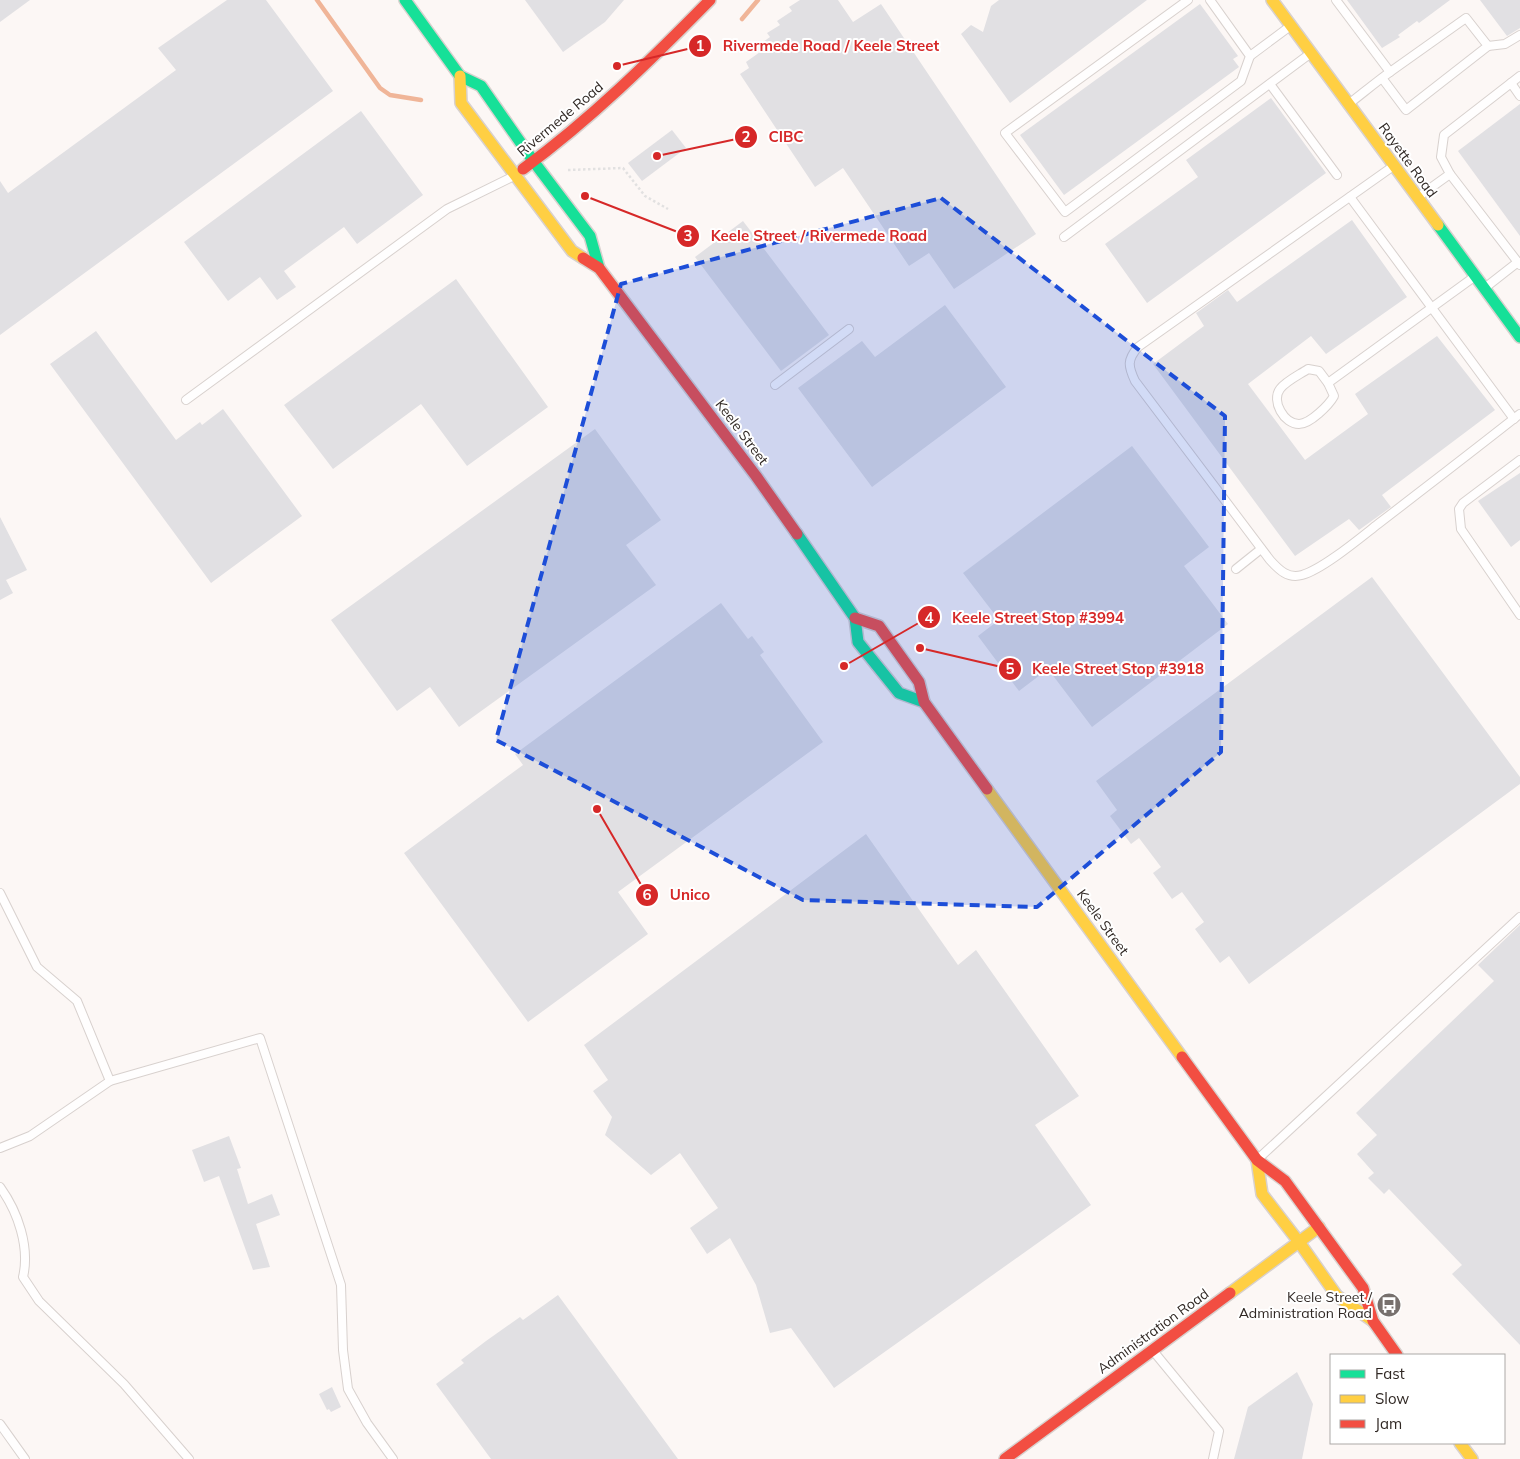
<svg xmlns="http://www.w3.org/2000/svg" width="1520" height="1459" font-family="Mulish,sans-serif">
  <rect width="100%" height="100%" fill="#fcf7f5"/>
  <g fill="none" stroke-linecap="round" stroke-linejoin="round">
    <g stroke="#f0b598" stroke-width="4.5">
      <path d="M 317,0 L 380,88 L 390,95 L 421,100"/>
      <path d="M 742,19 L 758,0"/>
    </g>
  </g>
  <g fill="#e1e0e3">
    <path d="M 0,0 L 30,0 L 0,22 Z"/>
    <path d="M 227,0 L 266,0 L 333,91 L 0,335 L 0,181 L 8,193 L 176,70 L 158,48 Z"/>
    <path d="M 525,0 L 624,0 L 605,22 L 563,52 Z"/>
    <path d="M 800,0 L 838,0 L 853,22 L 881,4 L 1036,234 L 954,289 L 929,253 L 909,266 L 843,168 L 815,187 L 740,74 L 749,68 L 746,62 L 760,52 L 756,47 L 770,37 L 767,33 L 780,25 L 777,21 L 792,11 L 789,7 Z"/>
    <path d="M 999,0 L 1147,0 L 1010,103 L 961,34 L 971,25 L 983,32 L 991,6 Z"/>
    <path d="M 1347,0 L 1450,0 L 1419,23 L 1417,21 L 1398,35 L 1400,37 L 1382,48 Z"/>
    <path d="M 1480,0 L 1520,0 L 1520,28 L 1507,36 Z"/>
    <path d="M 1200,4 L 1238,56 L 1233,59 L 1239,67 L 1064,195 L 1020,135 Z"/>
    <path d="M 1271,98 L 1326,173 L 1147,303 L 1105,244 L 1198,177 L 1186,160 Z"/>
    <path d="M 1520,104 L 1520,236 L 1458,151 Z"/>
    <path d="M 361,111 L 423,195 L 357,244 L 344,227 L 284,271 L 296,287 L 277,300 L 260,277 L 228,301 L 184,242 Z"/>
    <path d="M 672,130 L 686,148 L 642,181 L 628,163 Z"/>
    <path d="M 1352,220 L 1407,297 L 1326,354 L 1311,336 L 1248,384 L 1305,460 L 1368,414 L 1355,394 L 1437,336 L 1495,410 L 1382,495 L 1391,507 L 1359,530 L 1349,519 L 1295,556 L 1153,364 L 1204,326 L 1196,313 L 1199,311 L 1228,290 L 1237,302 Z"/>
    <path d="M 743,221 L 829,335 L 781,371 L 695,257 Z"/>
    <path d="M 456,279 L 548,407 L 467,466 L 421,404 L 333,469 L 284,405 Z"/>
    <path d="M 945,305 L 1006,387 L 872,487 L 798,388 L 862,341 L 875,357 Z"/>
    <path d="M 96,331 L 176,440 L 200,422 L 202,425 L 223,409 L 302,516 L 211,583 L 50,364 Z"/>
    <path d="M 595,429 L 661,520 L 626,545 L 656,585 L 459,727 L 430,687 L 397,711 L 331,620 Z"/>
    <path d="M 1132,446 L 1209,547 L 1184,566 L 1228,624 L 1092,727 L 1048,669 L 1019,691 L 978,636 L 999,620 L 963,573 Z"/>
    <path d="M 1520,473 L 1520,540 L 1511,547 L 1478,501 Z"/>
    <path d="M 0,517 L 27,570 L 6,580 L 13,593 L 0,600 Z"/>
    <path d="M 1372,577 L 1520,777 L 1520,784 L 1249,984 L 1229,956 L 1220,963 L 1195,929 L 1204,922 L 1182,892 L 1172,899 L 1153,873 L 1161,867 L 1139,838 L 1131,844 L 1110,816 L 1117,810 L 1096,781 Z"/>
    <path d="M 721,603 L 748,639 L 752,636 L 764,652 L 760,655 L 823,742 L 618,892 L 648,934 L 528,1022 L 404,853 L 523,765 L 515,754 Z"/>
    <path d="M 866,834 L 958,965 L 976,950 L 1079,1096 L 1035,1125 L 1091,1205 L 834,1388 L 791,1328 L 770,1333 L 756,1285 L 730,1238 L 707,1254 L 690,1228 L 718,1208 L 680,1153 L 651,1175 L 605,1135 L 612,1117 L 593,1091 L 608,1080 L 584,1045 Z"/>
    <path d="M 1520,925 L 1520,1345 L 1452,1274 L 1462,1265 L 1389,1189 L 1384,1194 L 1368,1178 L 1374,1173 L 1357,1154 L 1377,1135 L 1356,1113 L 1494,981 L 1478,965 Z"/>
    <path d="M 229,1136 L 241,1168 L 237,1169 L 248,1204 L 272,1194 L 280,1215 L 256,1224 L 270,1267 L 253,1270 L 219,1176 L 204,1182 L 192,1150 Z"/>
    <path d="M 558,1295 L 678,1459 L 491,1459 L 436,1384 L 464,1363 L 461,1360 L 486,1341 L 520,1317 L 523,1320 Z"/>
    <path d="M 1297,1372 L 1313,1404 L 1302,1459 L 1234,1459 L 1248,1407 Z"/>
    <path d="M 332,1387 L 341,1407 L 331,1412 L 329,1409 L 327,1410 L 319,1394 Z"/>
  </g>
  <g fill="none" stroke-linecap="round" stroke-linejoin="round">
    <defs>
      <g id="lane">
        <path d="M 1188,0 L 1005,133 L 1065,212 L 1241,81 L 1250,56 L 1210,0"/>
        <path d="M 1336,0 L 1390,72"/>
        <path d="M 1488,46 L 1505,44 L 1520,35"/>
        <path d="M 1250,56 L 1289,27"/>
        <path d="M 1511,83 L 1520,76"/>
        <path d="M 1270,84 L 1337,175"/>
        <path d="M 1350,103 C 1363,93 1376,82 1390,72 L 1466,18 L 1488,46 L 1406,110 L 1382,78"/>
        <path d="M 1392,167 L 1138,347 C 1127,360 1128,366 1135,381 L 1270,560 C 1279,570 1288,579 1302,575 C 1323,569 1360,538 1378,524 C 1425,488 1473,451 1520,414"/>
        <path d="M 1450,174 L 1520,265"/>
        <path d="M 1350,197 L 1514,419"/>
        <path d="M 1418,197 L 1450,174 L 1441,157 L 1444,135 L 1511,83 L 1520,96"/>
        <path d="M 1064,237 L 1311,53"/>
        <path d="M 1486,287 L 1518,262"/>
        <path d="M 1308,369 L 1319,371 L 1328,383 L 1334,396 C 1329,405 1310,424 1299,424 C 1284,424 1271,401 1280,389 C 1286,381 1299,375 1308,369 Z"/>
        <path d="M 1328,383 L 1474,277"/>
        <path d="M 775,385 L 849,329"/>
        <path d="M 186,400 L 447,209 L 514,176"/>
        <path d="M 1520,460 L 1463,503 L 1459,509 L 1461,529 L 1520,615"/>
        <path d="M 1236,569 L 1261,549"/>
        <path d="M 0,893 L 37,967 L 77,1001 L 110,1081"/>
        <path d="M 0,1148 L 30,1136 L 110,1081 L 260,1038 L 341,1285 L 343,1350 L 348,1389 L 367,1423 L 393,1459"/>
        <path d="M 1259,1158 L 1520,917"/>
        <path d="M 0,1187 C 18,1212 30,1247 23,1277 L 39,1301 L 124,1384 L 189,1459"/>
        <path d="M 1154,1352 L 1219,1431 L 1213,1459"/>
        <path d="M 0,1424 L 25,1459"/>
      </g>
      <g id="fast">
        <path d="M 405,0 L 460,76 L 481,86 L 534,162 L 590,236 L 599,268"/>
        <path d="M 1438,225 L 1520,337"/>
        <path d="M 797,534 L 855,618 L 858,642 L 899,693 L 924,702"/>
      </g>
      <g id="slow">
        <path d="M 1272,0 L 1438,225"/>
        <path d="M 460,76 L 461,103 L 572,251 L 583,258"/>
        <path d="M 987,789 L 1182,1057"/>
        <path d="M 1257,1160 L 1262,1194 L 1299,1242 L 1337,1296 L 1373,1321"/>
        <path d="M 1230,1293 L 1319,1227"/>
        <path d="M 1460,1443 L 1472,1459"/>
      </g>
      <g id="jam">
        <path d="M 523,169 C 591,119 651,60 710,0"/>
        <path d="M 583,258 L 599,268 L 756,476 L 797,534"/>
        <path d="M 855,618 L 879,626 L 919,682 L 924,702 L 987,789"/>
        <path d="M 1182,1057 L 1257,1160 L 1285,1181 L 1363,1288 L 1373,1321 L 1397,1355"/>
        <path d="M 1005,1459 L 1230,1293"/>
      </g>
    </defs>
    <use href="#lane" stroke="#d8d1ce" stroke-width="10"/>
    <use href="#fast" stroke="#d8d1ce" stroke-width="14"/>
    <use href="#slow" stroke="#d8d1ce" stroke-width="14"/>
    <use href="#jam" stroke="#d8d1ce" stroke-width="14"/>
    <path stroke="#e2e1e1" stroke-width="2.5" stroke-dasharray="2.5 2.5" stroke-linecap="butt" d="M 568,170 L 623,168 L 645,196 L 668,209"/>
    <use href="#lane" stroke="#fffefe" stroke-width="8"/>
    <use href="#fast" stroke="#16e098" stroke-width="11"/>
    <use href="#slow" stroke="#ffcf43" stroke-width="11"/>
    <use href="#jam" stroke="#f24e42" stroke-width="11"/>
  </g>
  <path fill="#1d4ed8" fill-opacity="0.2" stroke="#1d4ed8" stroke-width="4" stroke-dasharray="10 6" stroke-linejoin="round" d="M 941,198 L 1225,416 L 1221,752 L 1037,907 L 803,900 L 496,740 L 621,284 Z"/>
  <defs>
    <symbol id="bus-disc" viewBox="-11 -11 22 22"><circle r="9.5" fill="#77706d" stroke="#fff"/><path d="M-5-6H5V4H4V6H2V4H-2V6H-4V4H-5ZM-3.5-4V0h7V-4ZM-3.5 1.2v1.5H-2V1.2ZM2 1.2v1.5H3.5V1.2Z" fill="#fff"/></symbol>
  </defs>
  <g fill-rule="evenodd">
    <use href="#bus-disc" x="1375" y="1291" width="28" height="28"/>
  </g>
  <g text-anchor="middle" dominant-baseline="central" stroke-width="4" stroke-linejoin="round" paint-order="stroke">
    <g font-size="14" fill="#302824" stroke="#fff">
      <text transform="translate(560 119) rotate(-40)">Rivermede Road</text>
      <text transform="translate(1408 160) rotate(54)">Rayette Road</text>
      <text transform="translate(742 432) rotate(53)">Keele Street</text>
      <text transform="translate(1103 922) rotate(54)">Keele Street</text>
      <text transform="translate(1153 1331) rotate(-36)">Administration Road</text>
    </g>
    <g font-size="14" fill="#302824" stroke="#fff" text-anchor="end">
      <text x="1372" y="1297">Keele Street /<tspan x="1372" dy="16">Administration Road</tspan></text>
    </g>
  </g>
  <path fill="none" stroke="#d62828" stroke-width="2" d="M617 66L700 46M657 156L746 137M585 196L688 236M844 666L929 617M920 648L1010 669M597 809L647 895"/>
  <g fill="#d62828" stroke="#fff" stroke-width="2">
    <circle cx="617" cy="66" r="5"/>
    <circle cx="657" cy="156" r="5"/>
    <circle cx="585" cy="196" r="5"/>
    <circle cx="844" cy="666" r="5"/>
    <circle cx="920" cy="648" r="5"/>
    <circle cx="597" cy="809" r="5"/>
    <circle cx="700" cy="46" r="12"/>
    <circle cx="746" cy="137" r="12"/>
    <circle cx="688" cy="236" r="12"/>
    <circle cx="929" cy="617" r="12"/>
    <circle cx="1010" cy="669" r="12"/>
    <circle cx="647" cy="895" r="12"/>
  </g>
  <g font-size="15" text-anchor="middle" font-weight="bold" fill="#fff">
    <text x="700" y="51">1</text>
    <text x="746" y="142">2</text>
    <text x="688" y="241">3</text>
    <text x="929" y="623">4</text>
    <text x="1010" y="674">5</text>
    <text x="647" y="900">6</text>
  </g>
  <g font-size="15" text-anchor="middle" font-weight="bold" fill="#d62828" stroke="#fff" stroke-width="4" stroke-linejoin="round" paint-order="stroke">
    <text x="831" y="51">Rivermede Road / Keele Street</text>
    <text x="786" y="142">CIBC</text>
    <text x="819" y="241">Keele Street / Rivermede Road</text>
    <text x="1038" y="623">Keele Street Stop #3994</text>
    <text x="1118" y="674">Keele Street Stop #3918</text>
    <text x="690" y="900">Unico</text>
  </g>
  <rect x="1330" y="1354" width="175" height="90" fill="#ffffff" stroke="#aca9a7"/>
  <rect x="1340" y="1370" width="25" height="8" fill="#16e098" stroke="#aca9a7"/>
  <text x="1375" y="1379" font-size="15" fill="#302824">Fast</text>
  <rect x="1340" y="1395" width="25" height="8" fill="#ffcf43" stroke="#aca9a7"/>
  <text x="1375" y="1404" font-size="15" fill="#302824">Slow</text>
  <rect x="1340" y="1420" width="25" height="8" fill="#f24e42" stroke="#aca9a7"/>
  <text x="1375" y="1429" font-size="15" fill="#302824">Jam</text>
</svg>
